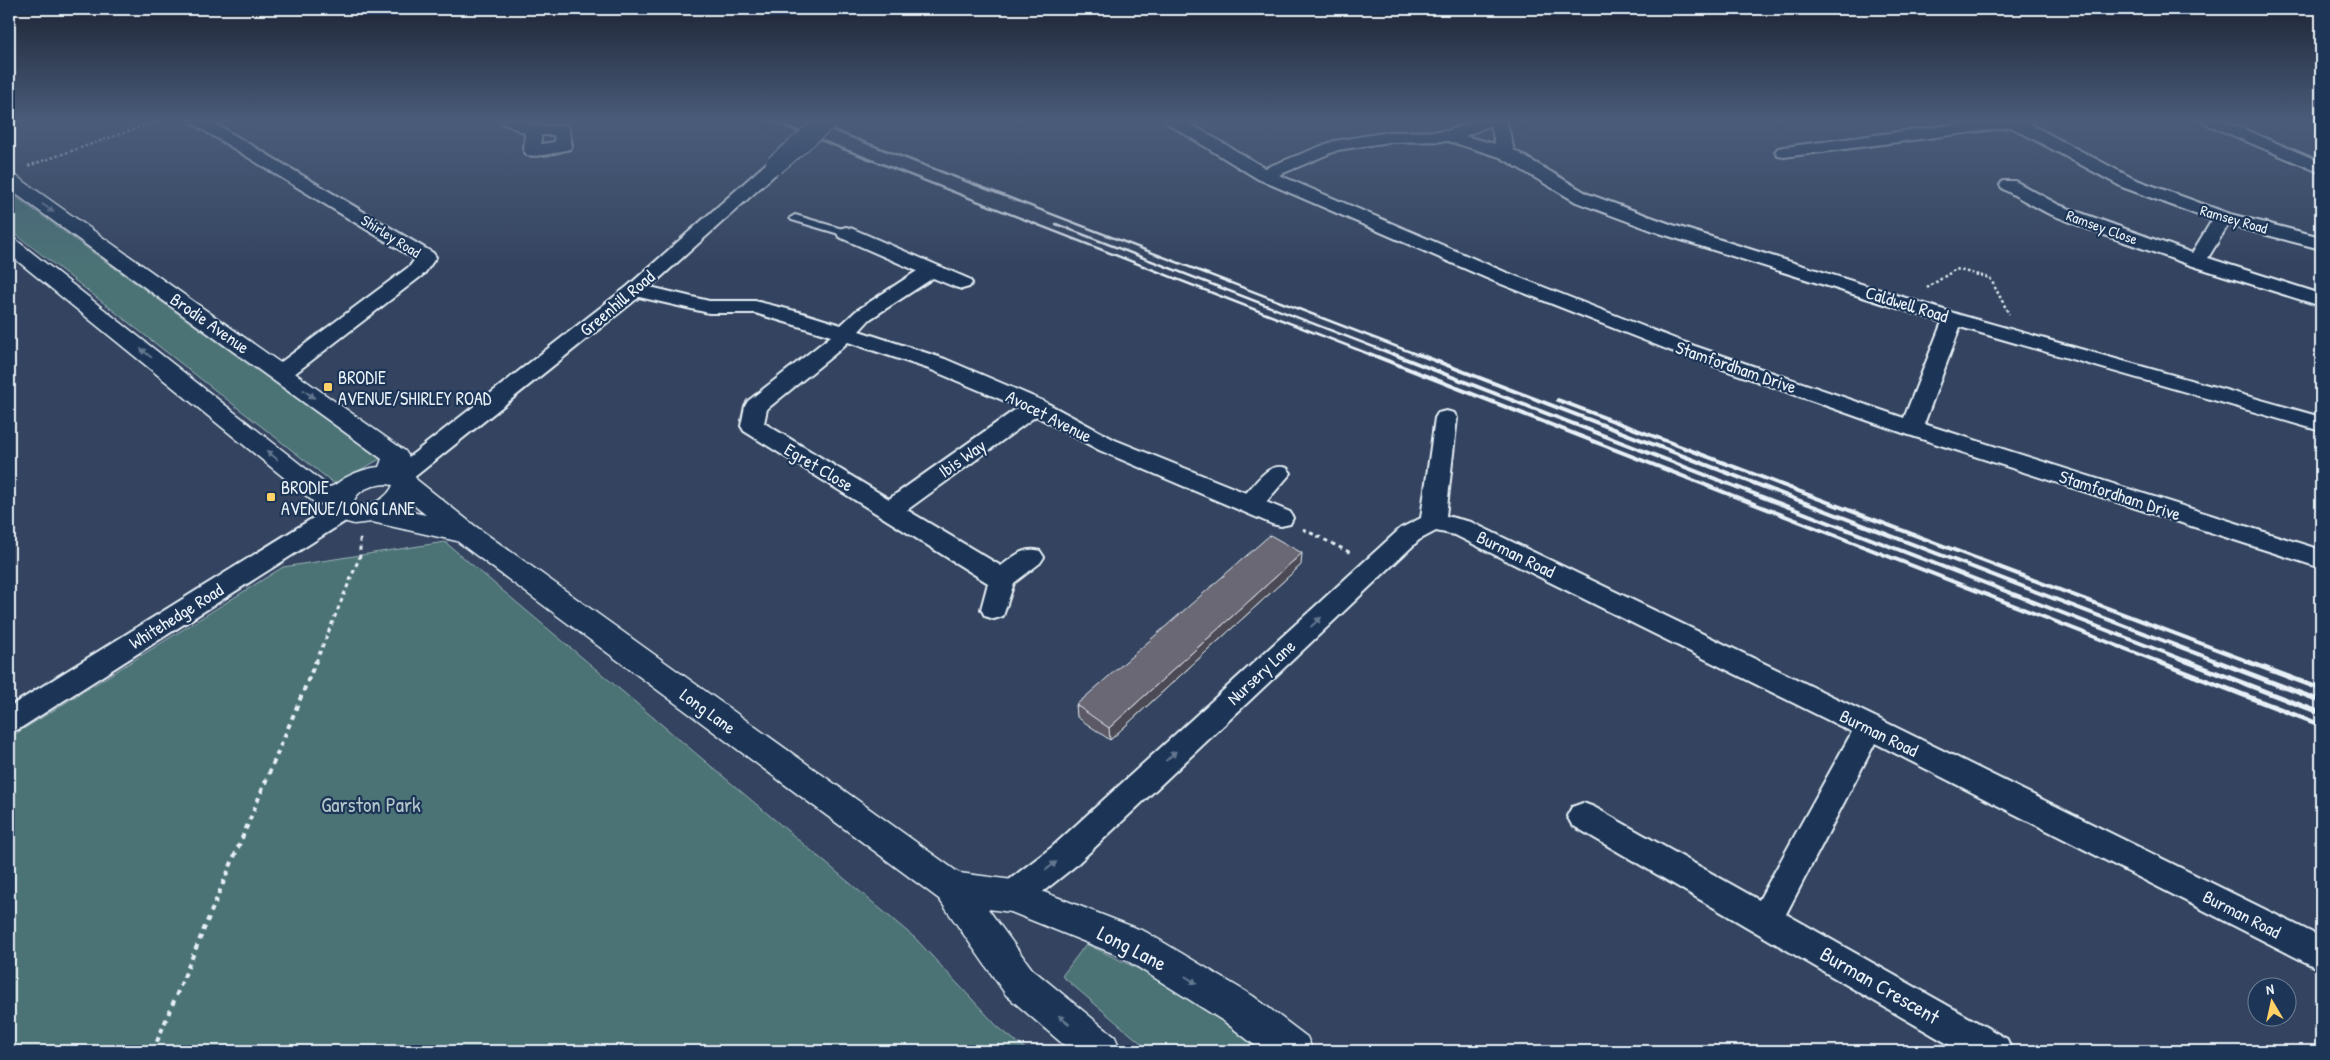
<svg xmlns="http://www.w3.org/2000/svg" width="2330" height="1060" font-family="'Patrick Hand',sans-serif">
  <rect width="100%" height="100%" fill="#344460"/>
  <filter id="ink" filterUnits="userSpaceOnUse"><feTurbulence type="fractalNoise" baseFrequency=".02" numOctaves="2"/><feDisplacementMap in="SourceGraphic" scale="10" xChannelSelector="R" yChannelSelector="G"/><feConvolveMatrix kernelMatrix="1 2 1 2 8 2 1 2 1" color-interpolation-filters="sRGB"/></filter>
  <g filter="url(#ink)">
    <g fill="#4c7376" stroke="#9ab2b7">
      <path d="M 9,192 L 380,459 L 335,484 L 9,229 Z"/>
      <path d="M 445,542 L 915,938 L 998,1027 L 1028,1051 L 9,1051 L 9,738 L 283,567 Z"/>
      <path d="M 1086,944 L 1145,972 L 1269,1051 L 1150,1051 L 1062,976 Z"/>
    </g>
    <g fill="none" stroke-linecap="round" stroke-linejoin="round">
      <defs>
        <path id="service" d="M 795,215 L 849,231 L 851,233 L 846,236 L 792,220 L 790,218 Z"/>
        <g id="minor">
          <path d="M 190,120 L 209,120 L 433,253 L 436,257 L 424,274 L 289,378 L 281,380 L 273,378 L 270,373 L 273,368 L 410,266 L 415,259 L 192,123 Z"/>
          <path d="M 500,120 L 521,120 L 535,126 L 568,125 L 572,145 L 570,149 C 557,152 540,158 527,155 L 524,151 L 525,133 L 502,123 ZM 541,135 L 554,135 L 555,142 L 541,144 Z"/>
          <path d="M 1165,120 L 1184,120 L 1265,168 L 1334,141 L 1389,132 L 1447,131 L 1476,120 L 1506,120 L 1514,150 L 1588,194 L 1673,225 L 1960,315 L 2321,417 L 2321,431 L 1960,327 L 1924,424 L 2321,550 L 2321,568 L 1903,433 L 1669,350 L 1491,280 L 1258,179 L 1167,123 ZM 1491,125 L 1495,144 L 1465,136 ZM 1448,141 L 1500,157 L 1576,202 L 1659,233 L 1942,322 L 1904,418 L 1683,342 L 1505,272 L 1279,175 L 1338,150 L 1389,142 Z"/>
          <path d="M 1989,120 L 2033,120 L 2030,124 L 2134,179 L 2230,214 L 2321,237 L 2321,249 L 2228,225 L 2208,258 L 2321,294 L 2321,306 L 2190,265 L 2096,232 L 2047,213 L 2003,189 L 2000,185 L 2003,181 L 2015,181 L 2059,205 L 2192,253 L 2212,220 L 2122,187 L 2011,127 L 1784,157 L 1778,156 L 1775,152 L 1778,148 L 1784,147 Z"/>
          <path d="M 2202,120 L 2223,120 L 2321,162 L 2321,173 L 2204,123 Z"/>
          <path d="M 775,160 L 781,161 L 784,165 L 781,169 L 650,287 L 709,301 L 755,301 L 799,312 L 841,325 L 856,311 L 917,271 L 839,237 L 837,233 L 839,229 L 846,227 L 853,229 L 969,279 L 972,283 L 969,287 L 962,289 L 955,287 L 933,278 L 870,319 L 859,331 L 945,359 L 1043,401 L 1115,440 L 1246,493 C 1258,481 1268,462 1287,468 L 1291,473 L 1266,502 L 1290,512 L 1293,518 L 1290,524 L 1281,526 L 1272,524 L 1099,450 L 1036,416 L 907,510 L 1001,566 C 1014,557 1023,546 1040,551 L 1044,557 L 1040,563 L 1014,583 L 1003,616 L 994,619 L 985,616 L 981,609 L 988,583 L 744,431 L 741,426 L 745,406 L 748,401 L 831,336 L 755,313 L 709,313 L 639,297 L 407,483 L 399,485 L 391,483 L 387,477 L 391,471 L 628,286 L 769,161 ZM 848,342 L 929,369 L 1019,407 L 889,499 L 764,423 L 767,409 L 836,353 Z"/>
          <path d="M 1446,411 L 1454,413 L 1457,418 L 1446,516 L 1471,522 L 1879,719 L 2321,937 L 2321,970 L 1875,743 L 1786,914 L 2007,1039 L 2012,1051 L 1960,1051 L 1572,825 L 1567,816 L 1572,807 L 1583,803 L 1594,807 L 1759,900 L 1852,732 L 1455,535 L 1436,531 L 1419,540 L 1074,867 L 1025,906 L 1013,911 L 1001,906 L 997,896 L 1001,886 L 1052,847 L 1401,528 L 1421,518 L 1435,418 L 1438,413 Z"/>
          <path d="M 343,503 L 352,505 L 355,511 L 352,517 L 19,729 L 9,732 L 9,707 L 334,505 Z"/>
        </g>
        <path id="tertiary" d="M 9,174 L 16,176 L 405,451 L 409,457 L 405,470 L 413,474 L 417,480 L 475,526 L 959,873 L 1013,880 L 1146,932 L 1253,996 L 1307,1037 L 1313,1051 L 1262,1051 L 1225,1022 L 1120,956 L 1011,912 L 988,909 L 1032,969 L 1115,1037 L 1121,1051 L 1071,1051 L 1006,995 L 939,899 L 457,541 L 372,522 L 354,524 L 336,519 L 326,505 L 314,502 L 9,254 L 9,238 L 16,240 L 329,487 C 336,486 340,480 347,477 C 356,472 369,468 379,467 L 382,459 L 9,189 ZM 386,484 L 393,485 C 387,500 370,506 356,506 L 353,504 C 356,489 373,485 386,484 ZM 410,502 L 426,515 L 401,510 Z"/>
      </defs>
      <use href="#service" stroke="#e8f1f8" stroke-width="4"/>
      <use href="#minor" stroke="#e8f1f8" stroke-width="4"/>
      <use href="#tertiary" stroke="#e8f1f8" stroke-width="3"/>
      <g stroke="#e8f1f8" stroke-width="2.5" stroke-dasharray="2.5 2.5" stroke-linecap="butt">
        <path d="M 28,166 L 161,120"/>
        <path d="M 1927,288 L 1956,269 L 1990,278 L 2009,314"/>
      </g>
      <g stroke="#e8f1f8" stroke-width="3" stroke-dasharray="4 4" stroke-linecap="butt">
        <path d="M 1303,529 L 1353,554"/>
        <path d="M 316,662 L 360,556 L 360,538"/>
      </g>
      <path stroke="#e8f1f8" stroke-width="4" stroke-dasharray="5 5" stroke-linecap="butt" d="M 153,1051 L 316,661"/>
      <use href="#service" fill="#1d3557" fill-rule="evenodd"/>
      <use href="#minor" fill="#1d3557" fill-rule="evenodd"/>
      <use href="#tertiary" fill="#1d3557" fill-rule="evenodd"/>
      <g stroke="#e8f1f8" stroke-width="2.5">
        <path d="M 769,120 L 1374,356"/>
        <path d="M 807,120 L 1421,356"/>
        <path d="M 1056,224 L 1397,356"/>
      </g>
      <g stroke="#e8f1f8" stroke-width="4">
        <path d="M 1370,354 L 2159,662"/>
        <path d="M 1393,354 L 2189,662"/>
        <path d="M 1418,354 L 2219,662"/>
        <path d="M 1558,400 L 2250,662"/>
      </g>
      <g stroke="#e8f1f8" stroke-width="5">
        <path d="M 2156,661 L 2321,725"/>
        <path d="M 2186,661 L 2321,713"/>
        <path d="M 2216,661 L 2321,701"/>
        <path d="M 2246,661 L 2321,689"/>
      </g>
      <defs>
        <path id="minor-bridge" d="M 775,165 L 828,120"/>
      </defs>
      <use href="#minor-bridge" stroke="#e8f1f8" stroke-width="21" stroke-linecap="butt"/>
      <use href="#minor-bridge" stroke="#1d3557" stroke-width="19"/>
    </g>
    <path fill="#5c5965" stroke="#e8f1f8" d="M 1301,565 L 1110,740 L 1077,717 L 1076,705 Z"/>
    <path fill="#4b4852" stroke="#e8f1f8" d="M 1302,553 L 1301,565 L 1110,740 L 1109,728 Z"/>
    <path fill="#6b6775" stroke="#e8f1f8" d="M 1270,535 L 1302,553 L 1109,728 L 1076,705 Z"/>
    <defs><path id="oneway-solid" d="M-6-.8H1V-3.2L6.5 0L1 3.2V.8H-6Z" transform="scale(1.25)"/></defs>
    <g fill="#64778f">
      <use href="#oneway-solid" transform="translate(48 208) rotate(35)"/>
      <use href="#oneway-solid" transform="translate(146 353) rotate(-141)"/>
      <use href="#oneway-solid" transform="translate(309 394) rotate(36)"/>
      <use href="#oneway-solid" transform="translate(272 455) rotate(-141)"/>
      <use href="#oneway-solid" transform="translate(1316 622) rotate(-43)"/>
      <use href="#oneway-solid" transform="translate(1171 756) rotate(-43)"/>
      <use href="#oneway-solid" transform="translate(1051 866) rotate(-38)"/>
      <use href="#oneway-solid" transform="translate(1191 980) rotate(32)"/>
      <use href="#oneway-solid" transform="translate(1064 1020) rotate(-140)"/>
    </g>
  </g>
  <linearGradient id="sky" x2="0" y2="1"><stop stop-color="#1d2535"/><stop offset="0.45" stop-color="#4a5c7a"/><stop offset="1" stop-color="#4a5c7a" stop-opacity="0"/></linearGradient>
  <rect width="2330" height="268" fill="url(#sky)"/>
  <g fill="#ffd166" stroke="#1d3557" stroke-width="2">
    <rect x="323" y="382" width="10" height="10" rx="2.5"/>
    <rect x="266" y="492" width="10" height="10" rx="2.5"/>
  </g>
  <g text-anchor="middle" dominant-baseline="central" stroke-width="4.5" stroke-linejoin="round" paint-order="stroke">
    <g font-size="15" fill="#e8f1f8" stroke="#1d3557">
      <text transform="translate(2234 219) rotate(16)">Ramsey Road</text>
      <text transform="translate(2102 227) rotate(20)">Ramsey Close</text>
      <text transform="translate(391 236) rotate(32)">Shirley Road</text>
    </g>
    <g font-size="18" fill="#e8f1f8" stroke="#1d3557">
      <text transform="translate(617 303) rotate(-40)">Greenhill Road</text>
      <text transform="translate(1907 304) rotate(17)">Caldwell Road</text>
      <text transform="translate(210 323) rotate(35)">Brodie Avenue</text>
      <text transform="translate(1736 367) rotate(19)">Stamfordham Drive</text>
      <text transform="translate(1049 416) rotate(27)">Avocet Avenue</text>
      <text transform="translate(962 458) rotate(-35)">Ibis Way</text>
      <text transform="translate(819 467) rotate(31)">Egret Close</text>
      <text transform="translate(2120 495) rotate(18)">Stamfordham Drive</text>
      <text transform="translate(1516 554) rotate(26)">Burman Road</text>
      <text transform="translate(176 616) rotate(-32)">Whitehedge Road</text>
      <text transform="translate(1261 672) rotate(-43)">Nursery Lane</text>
      <text transform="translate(708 711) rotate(36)">Long Lane</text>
      <text transform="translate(1879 733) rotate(26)">Burman Road</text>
      <text transform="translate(2242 914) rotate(27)">Burman Road</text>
    </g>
    <g font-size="18" fill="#e8f1f8" stroke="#1d3557" text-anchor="start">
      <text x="338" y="377">BRODIE<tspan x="338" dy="21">AVENUE/SHIRLEY ROAD</tspan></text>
      <text x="281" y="487">BRODIE<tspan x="281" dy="21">AVENUE/LONG LANE</tspan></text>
    </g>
    <g font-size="21" fill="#b1c5ca" stroke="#1d3557">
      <text x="371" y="804">Garston Park</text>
    </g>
    <g font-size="21" fill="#e8f1f8" stroke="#1d3557">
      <text transform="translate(1132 948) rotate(27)">Long Lane</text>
      <text transform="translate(1880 985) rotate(30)">Burman Crescent</text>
    </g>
  </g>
  <rect width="2330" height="1060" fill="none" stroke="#1d3557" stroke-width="30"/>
  <rect x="15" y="15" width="2300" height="1030" fill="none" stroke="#e8f1f8" stroke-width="2" filter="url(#ink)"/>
  <g transform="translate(2272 1002) rotate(351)"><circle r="24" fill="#1d3557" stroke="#6e8097"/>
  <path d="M0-4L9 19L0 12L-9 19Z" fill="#ffd166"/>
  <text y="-8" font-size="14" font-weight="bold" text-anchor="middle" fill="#e8f1f8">N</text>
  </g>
</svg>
